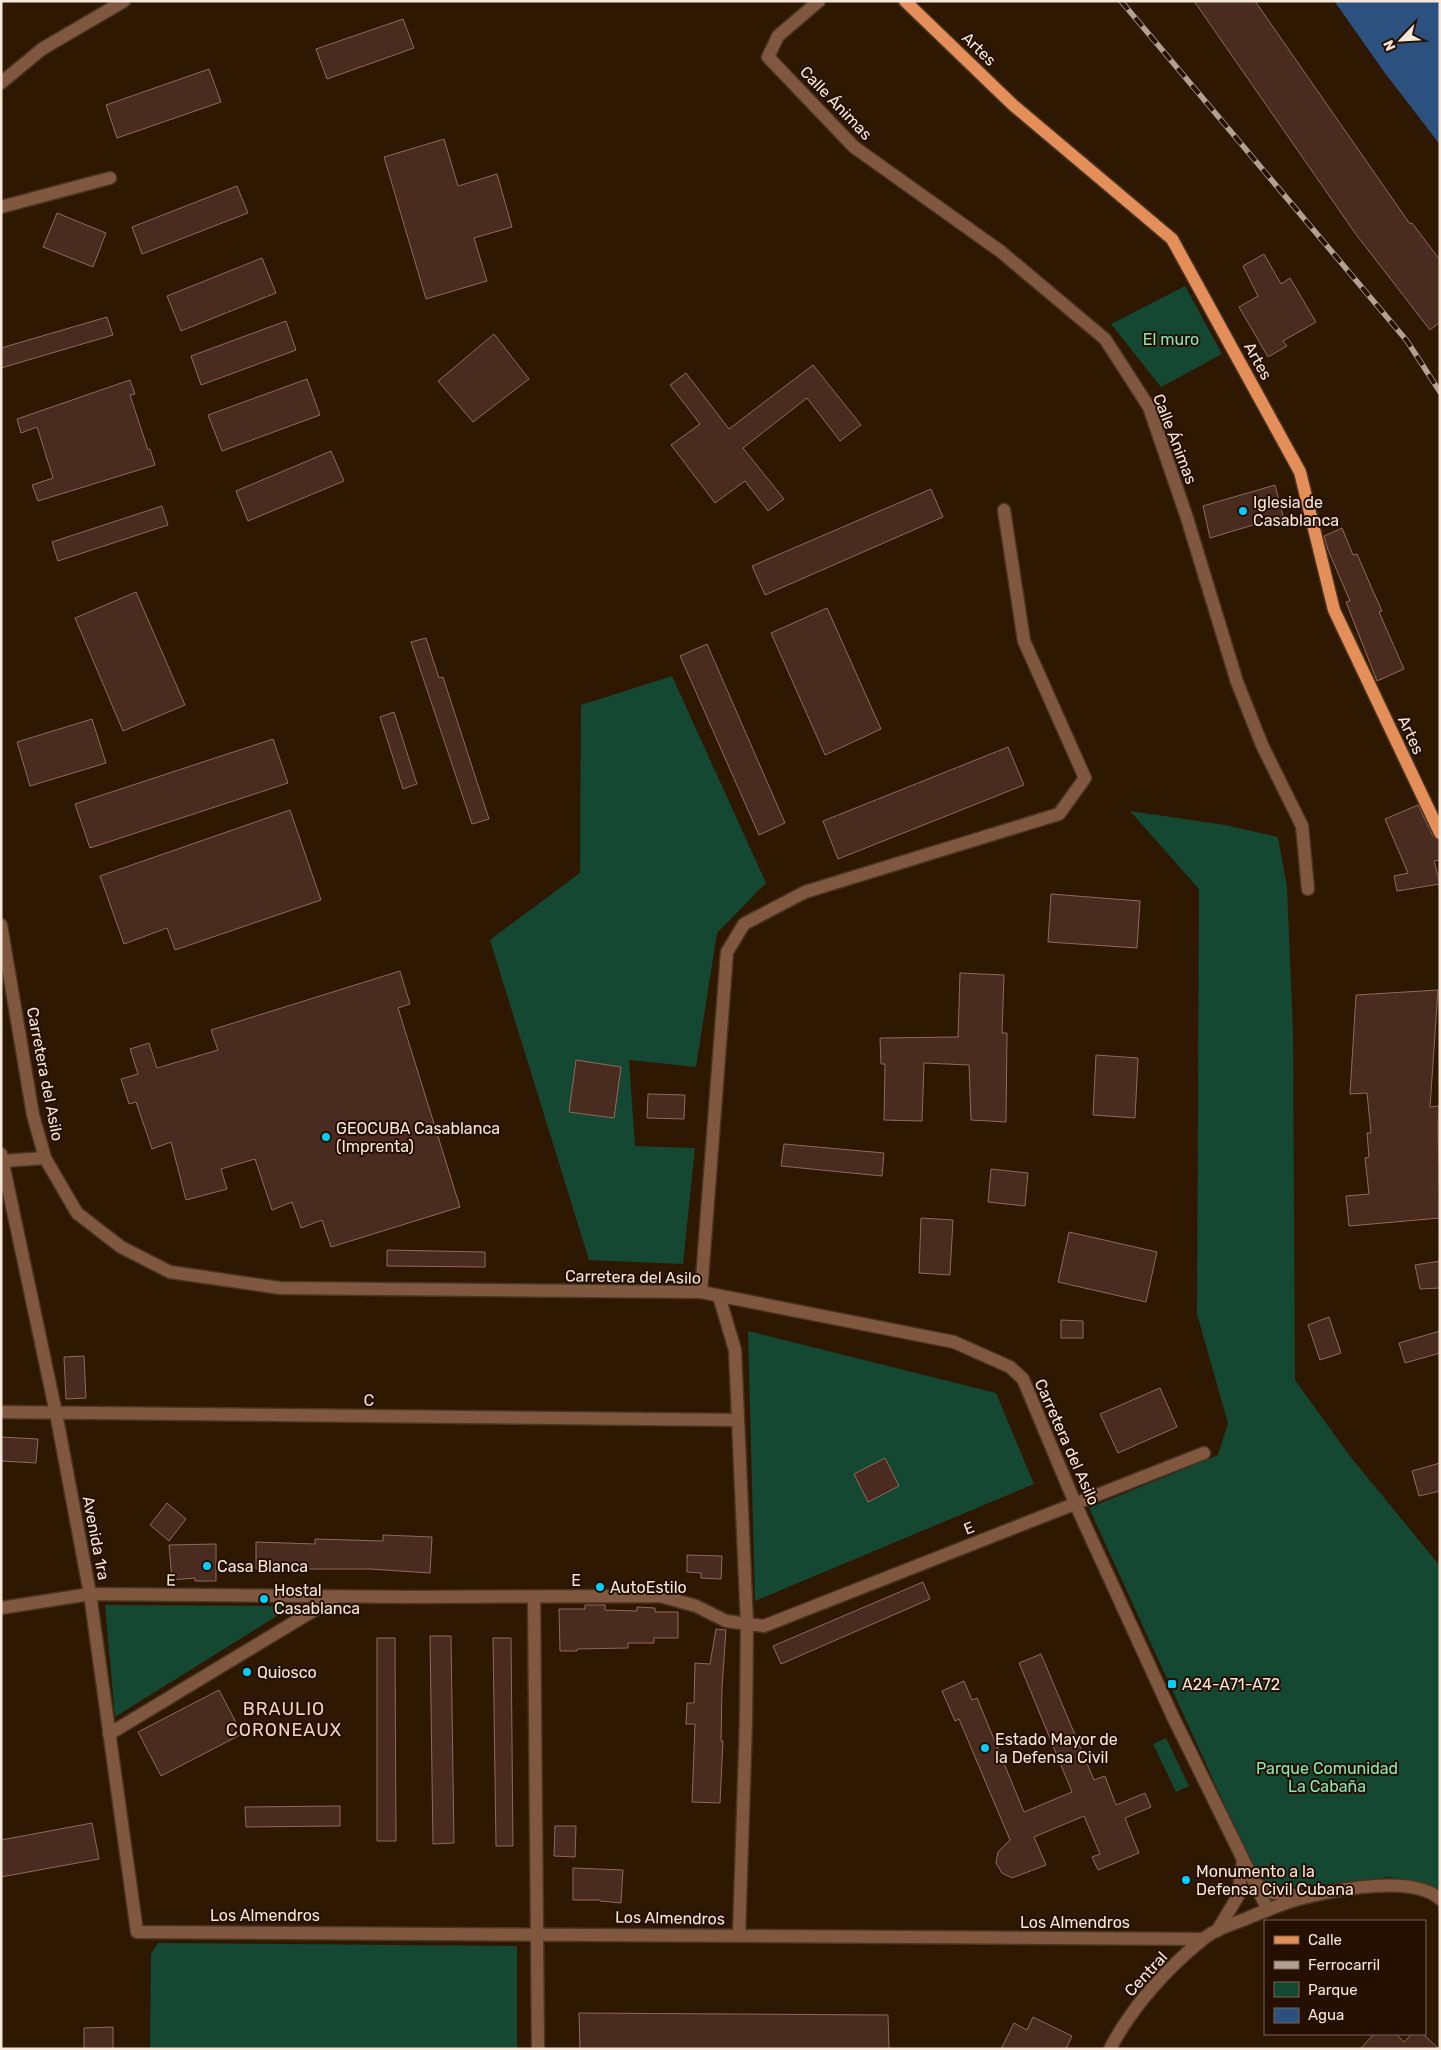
<svg xmlns="http://www.w3.org/2000/svg" width="1441" height="2050" font-family="Rubik,sans-serif">
  <rect width="100%" height="100%" fill="#2e1802"/>
  <g fill="#154832">
    <path d="M 1185,286 L 1222,354 L 1161,387 L 1111,324 Z"/>
    <path d="M 672,676 L 766,883 L 717,933 L 696,1067 L 629,1060 L 635,1146 L 695,1148 L 683,1264 L 589,1260 L 490,940 L 580,873 L 581,705 Z"/>
    <path d="M 1130,811 L 1225,825 L 1278,837 L 1287,887 L 1293,1031 L 1295,1380 L 1349,1455 L 1440,1566 L 1440,1892 L 1434,1889 L 1390,1877 L 1303,1887 L 1272,1886 L 1254,1869 L 1089,1508 L 1218,1455 L 1228,1423 L 1197,1314 L 1199,889 Z"/>
    <path d="M 748,1331 L 996,1393 L 1034,1484 L 755,1601 Z"/>
    <path d="M 105,1605 L 293,1606 L 115,1717 Z"/>
    <path d="M 1166,1738 L 1189,1786 L 1176,1792 L 1153,1744 Z"/>
    <path d="M 158,1943 L 517,1946 L 517,2049 L 150,2049 L 151,1954 Z"/>
  </g>
  <path fill="#2d517f" d="M 1334,1 L 1440,1 L 1440,145 L 1384,72 Z"/>
  <path fill="#2e1802" d="M 1331,1 L 1334,1 L 1384,72 L 1440,145 L 1440,148 L 1382,73 Z"/>
  <g fill="#4a2b1f" stroke="#8d6b5c">
    <path d="M 1194,1 L 1255,1 L 1410,224 L 1412,223 L 1440,260 L 1440,322 L 1430,330 L 1355,233 Z"/>
    <path d="M 403,19 L 414,48 L 327,79 L 316,49 Z"/>
    <path d="M 209,69 L 221,102 L 117,138 L 106,105 Z"/>
    <path d="M 444,139 L 458,186 L 497,174 L 512,227 L 474,238 L 487,281 L 426,299 L 384,157 Z"/>
    <path d="M 237,186 L 248,213 L 142,254 L 132,227 Z"/>
    <path d="M 57,213 L 106,233 L 93,267 L 43,247 Z"/>
    <path d="M 1264,254 L 1281,284 L 1290,278 L 1316,322 L 1283,341 L 1287,346 L 1268,357 L 1239,307 L 1258,296 L 1243,266 Z"/>
    <path d="M 262,258 L 276,293 L 181,331 L 167,296 Z"/>
    <path d="M 107,317 L 113,335 L 1,368 L 1,348 Z"/>
    <path d="M 286,321 L 296,350 L 201,385 L 191,356 Z"/>
    <path d="M 494,334 L 529,379 L 473,422 L 438,381 Z"/>
    <path d="M 813,365 L 861,425 L 840,441 L 807,398 L 743,448 L 784,499 L 768,511 L 745,481 L 715,503 L 671,445 L 700,424 L 670,385 L 686,373 L 729,429 Z"/>
    <path d="M 307,379 L 320,415 L 222,451 L 208,415 Z"/>
    <path d="M 130,380 L 135,394 L 130,395 L 148,450 L 150,449 L 155,465 L 38,501 L 32,485 L 53,478 L 37,427 L 21,433 L 17,419 Z"/>
    <path d="M 331,451 L 344,481 L 248,521 L 236,491 Z"/>
    <path d="M 1275,485 L 1283,516 L 1210,538 L 1203,506 Z"/>
    <path d="M 931,489 L 943,517 L 765,595 L 752,566 Z"/>
    <path d="M 162,506 L 168,525 L 58,561 L 52,542 Z"/>
    <path d="M 1342,528 L 1353,555 L 1357,554 L 1373,591 L 1382,611 L 1379,612 L 1404,669 L 1377,681 L 1346,602 L 1350,601 L 1328,550 L 1324,536 Z"/>
    <path d="M 136,592 L 185,705 L 123,731 L 75,618 Z"/>
    <path d="M 827,608 L 881,729 L 825,755 L 771,633 Z"/>
    <path d="M 426,638 L 439,678 L 443,677 L 489,819 L 472,824 L 411,642 Z"/>
    <path d="M 707,644 L 785,823 L 759,835 L 680,656 Z"/>
    <path d="M 394,712 L 417,784 L 403,789 L 380,717 Z"/>
    <path d="M 92,719 L 106,763 L 30,786 L 17,742 Z"/>
    <path d="M 273,739 L 288,783 L 90,848 L 75,804 Z"/>
    <path d="M 1008,747 L 1024,785 L 838,859 L 823,821 Z"/>
    <path d="M 1418,805 L 1433,836 L 1440,841 L 1440,860 L 1434,861 L 1440,884 L 1397,891 L 1394,876 L 1408,873 L 1385,819 Z"/>
    <path d="M 290,810 L 321,900 L 175,950 L 167,928 L 124,944 L 100,876 Z"/>
    <path d="M 1051,894 L 1140,901 L 1137,948 L 1048,942 Z"/>
    <path d="M 400,971 L 410,1004 L 398,1008 L 460,1207 L 331,1247 L 322,1220 L 301,1228 L 292,1202 L 272,1210 L 255,1159 L 221,1169 L 227,1189 L 186,1200 L 171,1142 L 152,1149 L 136,1102 L 129,1104 L 121,1079 L 138,1074 L 130,1049 L 149,1043 L 157,1068 L 218,1050 L 211,1030 Z"/>
    <path d="M 960,973 L 1004,975 L 1002,1033 L 1007,1033 L 1006,1122 L 971,1120 L 969,1065 L 924,1063 L 922,1121 L 884,1120 L 885,1064 L 881,1064 L 880,1038 L 958,1037 Z"/>
    <path d="M 1438,990 L 1430,1107 L 1439,1106 L 1438,1127 L 1440,1218 L 1349,1226 L 1346,1196 L 1369,1194 L 1365,1158 L 1369,1157 L 1367,1133 L 1371,1133 L 1367,1093 L 1350,1094 L 1356,995 Z"/>
    <path d="M 1096,1055 L 1138,1058 L 1135,1118 L 1093,1115 Z"/>
    <path d="M 576,1060 L 621,1067 L 614,1118 L 569,1112 Z"/>
    <path d="M 648,1094 L 685,1095 L 684,1119 L 647,1118 Z"/>
    <path d="M 784,1144 L 884,1153 L 882,1176 L 781,1166 Z"/>
    <path d="M 991,1169 L 1028,1173 L 1025,1206 L 988,1202 Z"/>
    <path d="M 921,1218 L 953,1220 L 950,1275 L 919,1273 Z"/>
    <path d="M 1069,1232 L 1157,1252 L 1146,1302 L 1058,1282 Z"/>
    <path d="M 387,1250 L 485,1252 L 485,1267 L 387,1266 Z"/>
    <path d="M 1440,1261 L 1440,1288 L 1420,1289 L 1415,1265 Z"/>
    <path d="M 1329,1317 L 1341,1353 L 1320,1360 L 1308,1325 Z"/>
    <path d="M 1061,1320 L 1083,1321 L 1083,1338 L 1061,1338 Z"/>
    <path d="M 1440,1331 L 1440,1353 L 1405,1363 L 1399,1343 Z"/>
    <path d="M 84,1356 L 86,1398 L 66,1399 L 64,1357 Z"/>
    <path d="M 1160,1388 L 1177,1427 L 1118,1453 L 1100,1414 Z"/>
    <path d="M 1,1437 L 38,1439 L 36,1463 L 1,1461 Z"/>
    <path d="M 885,1458 L 899,1486 L 868,1502 L 854,1474 Z"/>
    <path d="M 1440,1463 L 1440,1491 L 1419,1496 L 1412,1471 Z"/>
    <path d="M 167,1503 L 186,1519 L 169,1541 L 150,1525 Z"/>
    <path d="M 383,1535 L 432,1537 L 430,1573 L 370,1569 L 256,1569 L 256,1542 L 315,1544 L 315,1539 L 383,1541 Z"/>
    <path d="M 216,1544 L 216,1581 L 195,1581 L 195,1578 L 172,1580 L 169,1545 Z"/>
    <path d="M 687,1555 L 722,1556 L 721,1579 L 701,1578 L 701,1573 L 687,1572 Z"/>
    <path d="M 923,1582 L 930,1599 L 781,1664 L 773,1646 Z"/>
    <path d="M 585,1605 L 605,1605 L 605,1610 L 637,1611 L 637,1607 L 655,1608 L 655,1612 L 678,1612 L 678,1638 L 654,1638 L 654,1643 L 628,1643 L 628,1648 L 577,1649 L 577,1651 L 560,1651 L 559,1609 L 585,1609 Z"/>
    <path d="M 716,1629 L 726,1630 L 722,1687 L 721,1741 L 723,1741 L 720,1803 L 692,1802 L 695,1724 L 686,1724 L 687,1703 L 694,1703 L 695,1663 L 710,1664 Z"/>
    <path d="M 430,1636 L 451,1636 L 454,1843 L 433,1844 Z"/>
    <path d="M 377,1638 L 395,1638 L 396,1841 L 377,1841 Z"/>
    <path d="M 493,1638 L 511,1638 L 513,1846 L 496,1846 Z"/>
    <path d="M 1041,1654 L 1094,1780 L 1105,1776 L 1116,1805 L 1145,1793 L 1151,1807 L 1125,1818 L 1139,1853 L 1098,1870 L 1092,1857 L 1100,1854 L 1084,1816 L 1034,1837 L 1046,1865 L 1012,1878 L 1002,1873 L 996,1863 L 998,1852 L 1010,1840 L 959,1719 L 955,1721 L 942,1691 L 964,1681 L 972,1700 L 977,1698 L 1024,1812 L 1072,1792 L 1019,1663 Z"/>
    <path d="M 219,1690 L 242,1734 L 161,1776 L 138,1732 Z"/>
    <path d="M 340,1806 L 340,1826 L 246,1827 L 245,1807 Z"/>
    <path d="M 92,1823 L 99,1859 L 1,1877 L 1,1840 Z"/>
    <path d="M 555,1826 L 576,1826 L 575,1857 L 554,1856 Z"/>
    <path d="M 573,1868 L 623,1870 L 621,1903 L 600,1901 L 600,1900 L 573,1900 Z"/>
    <path d="M 579,2013 L 888,2015 L 889,2049 L 580,2049 Z"/>
    <path d="M 1033,2017 L 1072,2036 L 1066,2049 L 1001,2049 L 1014,2023 L 1027,2030 Z"/>
    <path d="M 113,2027 L 113,2049 L 84,2049 L 84,2028 Z"/>
    <path d="M 1374,2034 L 1396,2034 L 1404,2042 L 1412,2034 L 1423,2034 L 1439,2049 L 1360,2049 Z"/>
  </g>
  <g fill="none" stroke-linecap="round" stroke-linejoin="round">
    <defs>
      <g id="minor">
        <path d="M 819,1 L 778,36 L 768,57 L 854,147 L 1000,251 L 1105,339 L 1149,407 L 1187,518 L 1237,682 L 1262,745 L 1302,826 L 1308,889"/>
        <path d="M 1,83 L 42,49 L 124,1"/>
        <path d="M 1,207 L 110,178"/>
        <path d="M 1,925 L 33,1115 L 45,1158 L 77,1213 L 121,1247 L 170,1272 L 280,1288 L 701,1292 L 954,1342 L 1010,1367 L 1023,1379 L 1075,1503 L 1173,1717 L 1268,1910"/>
        <path d="M 1,1154 L 56,1413 L 90,1594 L 137,1932 L 1203,1939"/>
        <path d="M 3,1161 L 45,1158"/>
        <path d="M 701,1292 L 727,952 L 744,924 L 805,892 L 1059,814 L 1085,778 L 1024,641 L 1004,510"/>
        <path d="M 719,1296 L 735,1350 L 747,1624 L 746,1720 L 739,1935"/>
        <path d="M 1,1412 L 737,1420"/>
        <path d="M 534,1597 L 538,2049"/>
        <path d="M 1,1608 L 90,1594 L 411,1597 L 660,1596 L 696,1606 L 726,1621 L 764,1626 L 1204,1453"/>
        <path d="M 109,1734 L 336,1597"/>
        <path d="M 1256,1884 L 1273,1893 L 1301,1896"/>
        <path d="M 1217,1931 L 1238,1896 L 1243,1861"/>
        <path d="M 1110,2049 C 1131,2008 1166,1969 1202,1940 C 1214,1930 1229,1925 1243,1920 C 1264,1911 1285,1902 1307,1897 C 1339,1889 1413,1875 1440,1899"/>
      </g>
      <path id="major" d="M 905,1 L 1013,105 L 1172,239 L 1300,472 L 1334,610 L 1440,833"/>
    </defs>
    <use href="#minor" stroke="#4a3520" stroke-width="15"/>
    <use href="#major" stroke="#4a3520" stroke-width="15"/>
    <use href="#minor" stroke="#80573f" stroke-width="12"/>
    <use href="#major" stroke="#e48e5a" stroke-width="12"/>
    <defs>
      <path id="rail" d="M 1121,1 L 1407,341 L 1440,392"/>
    </defs>
    <use href="#rail" stroke="#b2a190" stroke-width="5.5"/>
    <use href="#rail" stroke="#240f00" stroke-width="4" stroke-dasharray="11" stroke-linecap="butt"/>
  </g>
  <g fill="#08cbf9" stroke="#240f00" stroke-width="2">
    <circle cx="1243" cy="511" r="5"/>
    <circle cx="326" cy="1137" r="5"/>
    <circle cx="207" cy="1566" r="5"/>
    <circle cx="600" cy="1587" r="5"/>
    <circle cx="264" cy="1599" r="5"/>
    <circle cx="247" cy="1672" r="5"/>
    <rect x="1167" y="1679" width="10" height="10" rx="2.5"/>
    <circle cx="985" cy="1748" r="5"/>
    <circle cx="1186" cy="1880" r="5"/>
  </g>
  <g text-anchor="middle" dominant-baseline="central" stroke-width="4" stroke-linejoin="round" paint-order="stroke">
    <g font-size="16" fill="#f6e7d9" stroke="#240f00">
      <text transform="translate(979 49) rotate(44)">Artes</text>
      <text transform="translate(836 103) rotate(46)">Calle Ánimas</text>
      <text transform="translate(1258 361) rotate(61)">Artes</text>
      <text transform="translate(1175 439) rotate(69)">Calle Ánimas</text>
      <text transform="translate(1411 735) rotate(65)">Artes</text>
      <text transform="translate(45 1074) rotate(79)">Carretera del Asilo</text>
      <text transform="translate(633 1277) rotate(1)">Carretera del Asilo</text>
      <text transform="translate(369 1400) rotate(1)">C</text>
      <text transform="translate(1067 1442) rotate(66)">Carretera del Asilo</text>
      <text transform="translate(969 1528) rotate(-22)">E</text>
      <text transform="translate(96 1538) rotate(79)">Avenida 1ra</text>
      <text transform="translate(171 1580) rotate(1)">E</text>
      <text x="576" y="1580">E</text>
      <text x="265" y="1915">Los Almendros</text>
      <text transform="translate(670 1918) rotate(1)">Los Almendros</text>
      <text x="1075" y="1922">Los Almendros</text>
      <text transform="translate(1146 1974) rotate(-47)">Central</text>
    </g>
    <g font-size="16" fill="#85e7b6" stroke="#240f00">
      <text x="1171" y="339">El muro</text>
      <text x="1327" y="1768">Parque Comunidad<tspan x="1327" dy="18">La Cabaña</tspan></text>
    </g>
    <g font-size="16" fill="#f6e7d9" stroke="#240f00" text-anchor="start">
      <text x="1253" y="502">Iglesia de<tspan x="1253" dy="18">Casablanca</tspan></text>
      <text x="336" y="1128">GEOCUBA Casablanca<tspan x="336" dy="18">(Imprenta)</tspan></text>
      <text x="217" y="1566">Casa Blanca</text>
      <text x="610" y="1587">AutoEstilo</text>
      <text x="274" y="1590">Hostal<tspan x="274" dy="18">Casablanca</tspan></text>
      <text x="257" y="1672">Quiosco</text>
      <text x="1182" y="1684">A24-A71-A72</text>
      <text x="995" y="1739">Estado Mayor de<tspan x="995" dy="18">la Defensa Civil</tspan></text>
      <text x="1196" y="1871">Monumento a la<tspan x="1196" dy="18">Defensa Civil Cubana</tspan></text>
    </g>
    <g font-size="18" letter-spacing="1" fill="#f3d4b9" stroke="#240f00">
      <text x="284" y="1709">BRAULIO<tspan x="284" dy="21">CORONEAUX</tspan></text>
    </g>
  </g>
  <rect width="1441" height="2050" fill="none" stroke="#f6e7d9" stroke-width="5"/>
  <rect x="1264" y="1920" width="162" height="115" fill="#240f00" stroke="#786557"/>
  <rect x="1274" y="1936" width="25" height="8" fill="#e48e5a" stroke="#786557"/>
  <text x="1308" y="1945" font-size="15" fill="#f6e7d9">Calle</text>
  <rect x="1274" y="1961" width="25" height="8" fill="#b2a190" stroke="#786557"/>
  <text x="1308" y="1970" font-size="15" fill="#f6e7d9">Ferrocarril</text>
  <rect x="1274" y="1982" width="25" height="15" fill="#154832" stroke="#786557"/>
  <text x="1308" y="1995" font-size="15" fill="#f6e7d9">Parque</text>
  <rect x="1274" y="2008" width="25" height="15" fill="#2d517f" stroke="#786557"/>
  <text x="1308" y="2020" font-size="15" fill="#f6e7d9">Agua</text>
  <g transform="translate(1401 40) rotate(245)" stroke="#240f00" stroke-width="4" paint-order="stroke">
  <path d="M0-4L9 19L0 12L-9 19Z" fill="#f6e7d9"/>
  <text y="-8" font-size="14" font-weight="bold" text-anchor="middle" fill="#f6e7d9">N</text>
  </g>
</svg>
